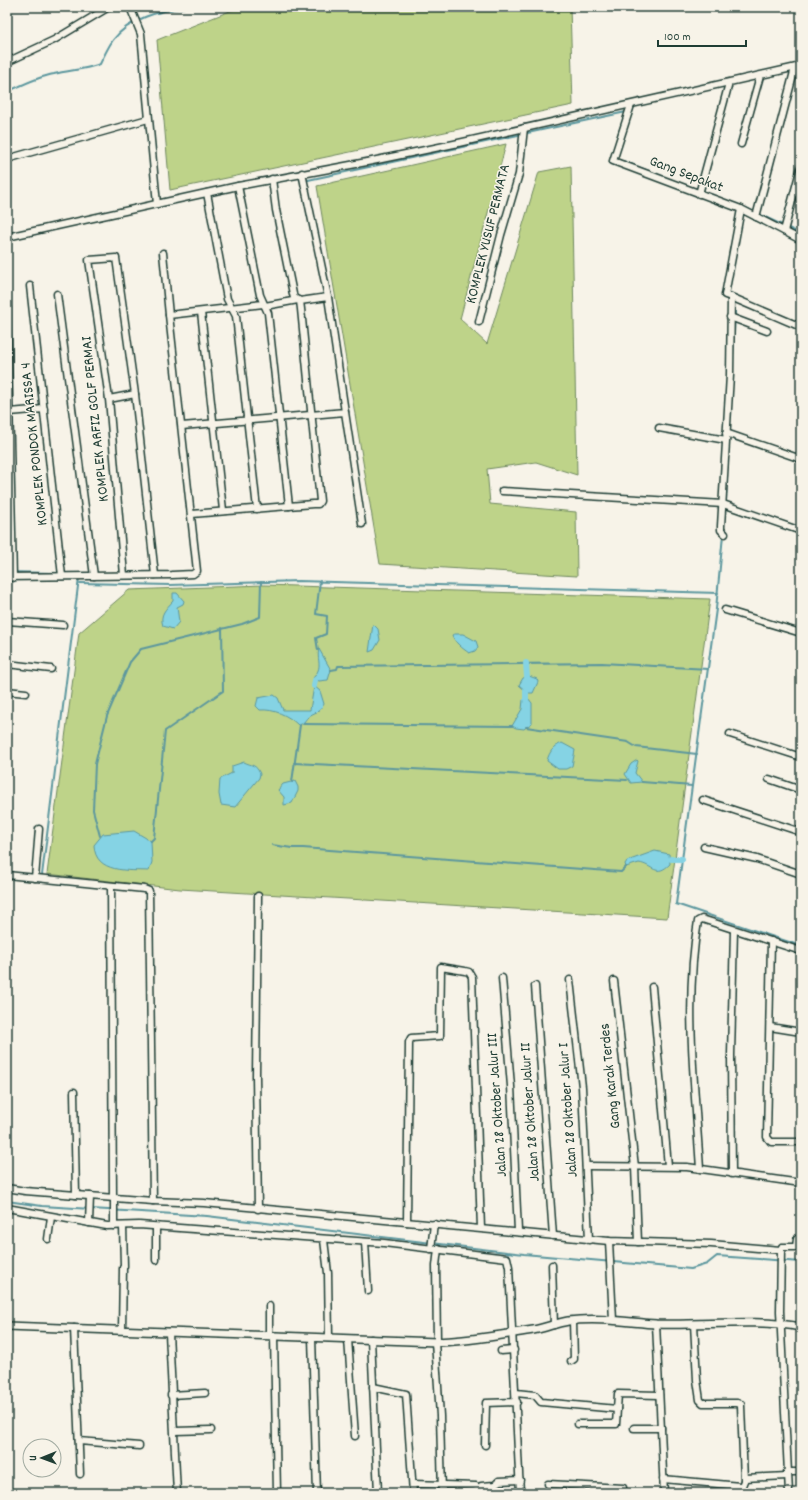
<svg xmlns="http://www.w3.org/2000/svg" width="808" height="1500" font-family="Dekko,sans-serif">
  <rect width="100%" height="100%" fill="#f7f3e8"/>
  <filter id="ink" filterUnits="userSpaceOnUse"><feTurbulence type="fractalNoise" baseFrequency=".025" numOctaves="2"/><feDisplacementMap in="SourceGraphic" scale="8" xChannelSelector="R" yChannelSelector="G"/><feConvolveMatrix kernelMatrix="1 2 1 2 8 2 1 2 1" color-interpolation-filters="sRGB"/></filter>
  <g filter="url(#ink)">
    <g fill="#bed389" stroke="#6e885e">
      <path d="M 240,7 L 570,7 L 573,105 L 170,190 L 157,40 Z"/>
      <path d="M 506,144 L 460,319 L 487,344 L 539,172 L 571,166 L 577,475 L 536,462 L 487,469 L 490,504 L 576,512 L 577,576 L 380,564 L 317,186 Z"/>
      <path d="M 264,585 L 710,599 L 667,918 L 180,889 L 47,874 L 79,633 L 129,590 Z"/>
    </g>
    <g fill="#85d3e4" stroke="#5c979e">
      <path d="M 173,593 L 177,593 L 184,601 L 183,604 L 177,607 L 179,622 L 173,629 L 163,626 C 159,614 166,609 173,601 Z"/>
      <path d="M 373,624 L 378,629 L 380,640 L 374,650 L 369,652 Z"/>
      <path d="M 454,634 L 463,634 L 476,641 L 478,647 L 475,651 L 469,653 C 462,648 455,643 452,635 Z"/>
      <path d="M 319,649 L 331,670 L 328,680 L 319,681 L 313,678 C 324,666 316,661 319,649 Z"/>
      <path d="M 529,676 L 537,679 L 538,682 L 533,693 L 528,693 L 519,685 L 523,678 Z"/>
      <path d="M 314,686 L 320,691 L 324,704 C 319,714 315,711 308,717 C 304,721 304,724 298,725 C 288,715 274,709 260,710 L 256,706 L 258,698 L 274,695 L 278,698 L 283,710 L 310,710 Z"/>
      <path d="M 528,698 L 532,703 L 532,723 L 524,729 L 516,728 L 512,726 L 522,709 L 523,700 Z"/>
      <path d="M 562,743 L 575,750 L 572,766 L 566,769 L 558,769 L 547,761 C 549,752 554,746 562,743 Z"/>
      <path d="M 637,760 L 638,761 L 635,773 L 642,782 L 631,783 L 625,774 L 631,764 Z"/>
      <path d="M 244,762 C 252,766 256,764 260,774 L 259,778 L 235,807 L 221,805 L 219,794 L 220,779 L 232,773 L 232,766 Z"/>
      <path d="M 295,781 L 298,787 L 298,791 L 292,803 L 284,805 L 284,797 L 278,790 L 283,784 Z"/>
      <path d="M 134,831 L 151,841 L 152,862 L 149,871 C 129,870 95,874 94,845 L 103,834 Z"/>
      <path d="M 655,851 L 669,854 L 670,864 C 656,878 653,865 639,863 L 626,867 L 625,864 L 627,861 Z"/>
    </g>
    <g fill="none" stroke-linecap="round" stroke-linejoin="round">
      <g stroke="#5c979e" stroke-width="2">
        <path d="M 7,92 C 22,85 37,77 54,74 C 70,70 84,70 100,64 C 104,56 108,47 113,40 C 130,18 159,11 185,7"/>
        <path d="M 623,161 L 721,199"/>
        <path d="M 308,180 L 626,112 L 618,135"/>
        <path d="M 746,208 L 801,234"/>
        <path d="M 733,356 L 735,311"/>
        <path d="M 726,500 L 727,476"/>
        <path d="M 723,535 L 716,609 L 676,904 L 801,946"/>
        <path d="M 7,572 L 54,573"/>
        <path d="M 80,583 L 170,585 L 299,581 L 718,593"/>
        <path d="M 318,650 L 316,638 L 326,634 L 327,616 L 316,614 L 320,581"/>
        <path d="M 331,670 L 337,669 L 338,666 L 602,663 L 708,669"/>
        <path d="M 303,724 L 512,726"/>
        <path d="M 526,727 L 628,742 L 636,747 L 697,754"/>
        <path d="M 294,763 L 627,780"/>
        <path d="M 292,782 L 300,725"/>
        <path d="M 642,782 L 692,786"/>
        <path d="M 100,836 L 93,810 L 95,764 L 107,716 L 130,662 L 141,649 L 242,624 L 260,617 L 261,582"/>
        <path d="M 151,841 L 154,838 L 165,731 L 223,691 L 222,628"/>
        <path d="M 272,845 L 292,848 L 303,848 L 621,872 L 626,867"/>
        <path d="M 42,875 L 79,578"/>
        <path d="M 7,1201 L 42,1206 L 207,1216 L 524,1254 L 691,1269 L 707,1264 L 717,1256 L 801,1262"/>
      </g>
      <g stroke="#85d3e4" stroke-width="6">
        <path d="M 526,663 L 527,677"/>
        <path d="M 314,686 L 315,680"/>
        <path d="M 526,699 L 526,690"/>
        <path d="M 671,859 L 682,859"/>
      </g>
      <defs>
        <g id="minor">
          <path d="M 130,7 L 141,34 L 157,204"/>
          <path d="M 7,62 L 54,40 L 109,7"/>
          <path d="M 631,105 L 613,161 L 741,209 L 801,240"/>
          <path d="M 741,144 L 760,76"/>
          <path d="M 7,159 L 148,119"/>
          <path d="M 238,186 L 260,295 L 268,313 L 289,506"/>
          <path d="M 207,193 L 227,299 L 236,316 L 257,509"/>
          <path d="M 699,194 L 729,83"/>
          <path d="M 756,217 L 795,68"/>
          <path d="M 784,231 L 801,167"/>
          <path d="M 7,237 L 238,186 L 372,161 L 454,144 L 801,66"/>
          <path d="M 163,253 L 169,315"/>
          <path d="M 30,286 L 62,576"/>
          <path d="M 57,294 L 94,576"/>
          <path d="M 731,297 L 725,295 L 741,209"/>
          <path d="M 300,301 L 328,297"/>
          <path d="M 265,306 L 298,300"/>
          <path d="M 7,307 L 13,578"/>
          <path d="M 201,312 L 223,510"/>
          <path d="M 730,317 L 767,331"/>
          <path d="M 479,322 L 501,235 L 519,174 L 524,128"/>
          <path d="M 109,399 L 135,394 L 155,575"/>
          <path d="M 10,412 L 44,409"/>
          <path d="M 345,412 L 362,524"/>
          <path d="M 182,426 L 345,412 L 328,297 L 302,173"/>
          <path d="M 659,428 L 726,440"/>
          <path d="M 726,433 L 801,459"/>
          <path d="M 502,491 L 723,504 L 801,531"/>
          <path d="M 192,514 L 313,504 L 318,504 L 320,501 L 301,309 L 300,301 L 294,298 L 293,294 L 276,210 L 272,179"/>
          <path d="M 725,534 L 721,530 L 721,526 L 730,375 L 731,297 L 801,327"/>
          <path d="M 124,575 L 109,399 L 89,260 L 116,258 L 135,394"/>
          <path d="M 7,577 L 172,575 L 193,574 L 197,571 L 169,315 L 263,304"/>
          <path d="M 725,610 L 801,633"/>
          <path d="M 7,621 L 63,625"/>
          <path d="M 7,664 L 51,669"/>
          <path d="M 7,691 L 26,693"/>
          <path d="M 730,734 L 801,757"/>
          <path d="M 769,779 L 801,790"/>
          <path d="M 703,800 L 801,832"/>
          <path d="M 704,847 L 757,859 L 801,874"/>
          <path d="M 7,875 L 144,889 L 149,891 L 153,1201"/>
          <path d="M 35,878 L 39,829"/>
          <path d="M 111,886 L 113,1198"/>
          <path d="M 258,896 L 256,1076 L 258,1209"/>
          <path d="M 771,941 L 767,1137 L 771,1142 L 801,1142"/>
          <path d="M 502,978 L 511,1086 L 518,1231"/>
          <path d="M 570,980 L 582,1087 L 589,1240"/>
          <path d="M 614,981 L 635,1167 L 638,1242"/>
          <path d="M 535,986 L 553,1236"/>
          <path d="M 652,987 L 668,1166"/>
          <path d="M 770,1027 L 801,1032"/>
          <path d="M 74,1092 L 76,1195"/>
          <path d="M 586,1166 L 687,1167 L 801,1183"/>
          <path d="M 700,1169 C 695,1087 684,1002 698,921 L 702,919 L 801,951"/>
          <path d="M 732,1174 L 731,1055 L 734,930"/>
          <path d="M 7,1188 L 25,1191 L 153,1201 L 204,1203 L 609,1241 L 711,1244 L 781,1250 L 782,1247 L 796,1247 L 797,1239 L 801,1237"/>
          <path d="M 114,1198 L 114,1226"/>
          <path d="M 7,1208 L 107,1226 L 139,1225 L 384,1243 L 507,1258 L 509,1267 L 520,1493"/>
          <path d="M 407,1222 L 409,1042 L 411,1038 L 440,1036 L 441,967 L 465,971 L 469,972 L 472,977 L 481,1228"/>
          <path d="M 89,1223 L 90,1196"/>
          <path d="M 123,1226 L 124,1266"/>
          <path d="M 48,1239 L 51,1217"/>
          <path d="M 324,1240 L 328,1273 L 329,1338"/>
          <path d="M 609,1241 L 613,1320"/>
          <path d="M 365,1242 L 368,1291"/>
          <path d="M 431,1249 L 434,1224"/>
          <path d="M 781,1250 L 780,1311 L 789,1493"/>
          <path d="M 156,1260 L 156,1227"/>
          <path d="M 552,1265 L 554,1325"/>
          <path d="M 656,1324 L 664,1493"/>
          <path d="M 694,1324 L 697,1380 L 700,1400 L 703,1403 L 737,1403 L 741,1404 L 741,1406 L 744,1480"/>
          <path d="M 74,1328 L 80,1474"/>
          <path d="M 122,1330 L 123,1268"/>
          <path d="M 169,1333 L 177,1493"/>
          <path d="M 269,1335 L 269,1306"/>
          <path d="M 274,1336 L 277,1493"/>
          <path d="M 312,1338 L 317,1493"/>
          <path d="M 348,1339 L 355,1436"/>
          <path d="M 371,1339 L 378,1493"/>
          <path d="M 435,1342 L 440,1416 L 442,1493"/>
          <path d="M 437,1342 L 436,1266 L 438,1249"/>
          <path d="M 501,1351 L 514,1350"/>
          <path d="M 571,1361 L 574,1359 L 573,1321"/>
          <path d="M 373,1387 L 406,1394 L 413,1493"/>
          <path d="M 516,1393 L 535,1395 L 541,1402 L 617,1409 L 616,1424 L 578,1424"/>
          <path d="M 171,1395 L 205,1393"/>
          <path d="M 617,1409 L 618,1394 L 659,1395"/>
          <path d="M 634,1428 L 661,1428"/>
          <path d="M 175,1431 L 211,1430"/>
          <path d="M 79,1441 L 139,1446"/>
          <path d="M 485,1445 L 486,1403 L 517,1402"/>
          <path d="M 787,1472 L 801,1472"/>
          <path d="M 663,1479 L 740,1486 L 742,1486 L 745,1478 L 787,1476"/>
          <path d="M 413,1484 L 476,1486 L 480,1493"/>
          <path d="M 548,1484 L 623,1488 L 623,1493"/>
          <path d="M 479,1489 L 481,1486 L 495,1485 L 499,1481 L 520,1480"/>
        </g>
        <path id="tertiary" d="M 7,1326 L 437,1342 C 469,1341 501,1335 533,1330 C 545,1328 556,1323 568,1321 C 597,1317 627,1322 656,1324 C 705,1326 752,1318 801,1327"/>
      </defs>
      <use href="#minor" stroke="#1f3d34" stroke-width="9"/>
      <use href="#tertiary" stroke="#1f3d34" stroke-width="10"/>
      <use href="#minor" stroke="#f7f3e8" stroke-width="6"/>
      <use href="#tertiary" stroke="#f7f3e8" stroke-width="7"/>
    </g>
  </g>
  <g text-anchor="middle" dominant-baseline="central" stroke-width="3" stroke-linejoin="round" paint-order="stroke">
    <g font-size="15" fill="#1f3d34" stroke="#f7f3e8">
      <text transform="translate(686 175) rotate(21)">Gang Sepakat</text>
      <text transform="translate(489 234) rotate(-76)">KOMPLEK YUSUF PERMATA</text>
      <text transform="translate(96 419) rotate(-96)">KOMPLEK ARFIZ GOLF PERMAI</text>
      <text transform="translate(35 444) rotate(-96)">KOMPLEK PONDOK MARISSA 4</text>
      <text transform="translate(611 1076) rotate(-96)">Gang Karak Terdes</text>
      <text transform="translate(498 1105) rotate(-94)">Jalan 28 Oktober Jalur III</text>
      <text transform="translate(569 1110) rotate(-94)">Jalan 28 Oktober Jalur I</text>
      <text transform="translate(531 1112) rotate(-94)">Jalan 28 Oktober Jalur II</text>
    </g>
  </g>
  <rect width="808" height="1500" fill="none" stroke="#f7f3e8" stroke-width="24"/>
  <rect x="12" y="12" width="784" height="1476" fill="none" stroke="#1f3d34" stroke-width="1.5" filter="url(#ink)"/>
  <g transform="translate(42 1458) rotate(269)"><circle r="19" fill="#f7f3e8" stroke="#a1aaa0"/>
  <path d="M0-3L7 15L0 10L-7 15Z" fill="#1f3d34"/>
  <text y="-6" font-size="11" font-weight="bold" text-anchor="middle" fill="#1f3d34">U</text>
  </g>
  <path d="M658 40v6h88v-6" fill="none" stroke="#1f3d34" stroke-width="2"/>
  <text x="664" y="40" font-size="12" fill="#1f3d34" stroke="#f7f3e8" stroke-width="3" paint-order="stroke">100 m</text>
</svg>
